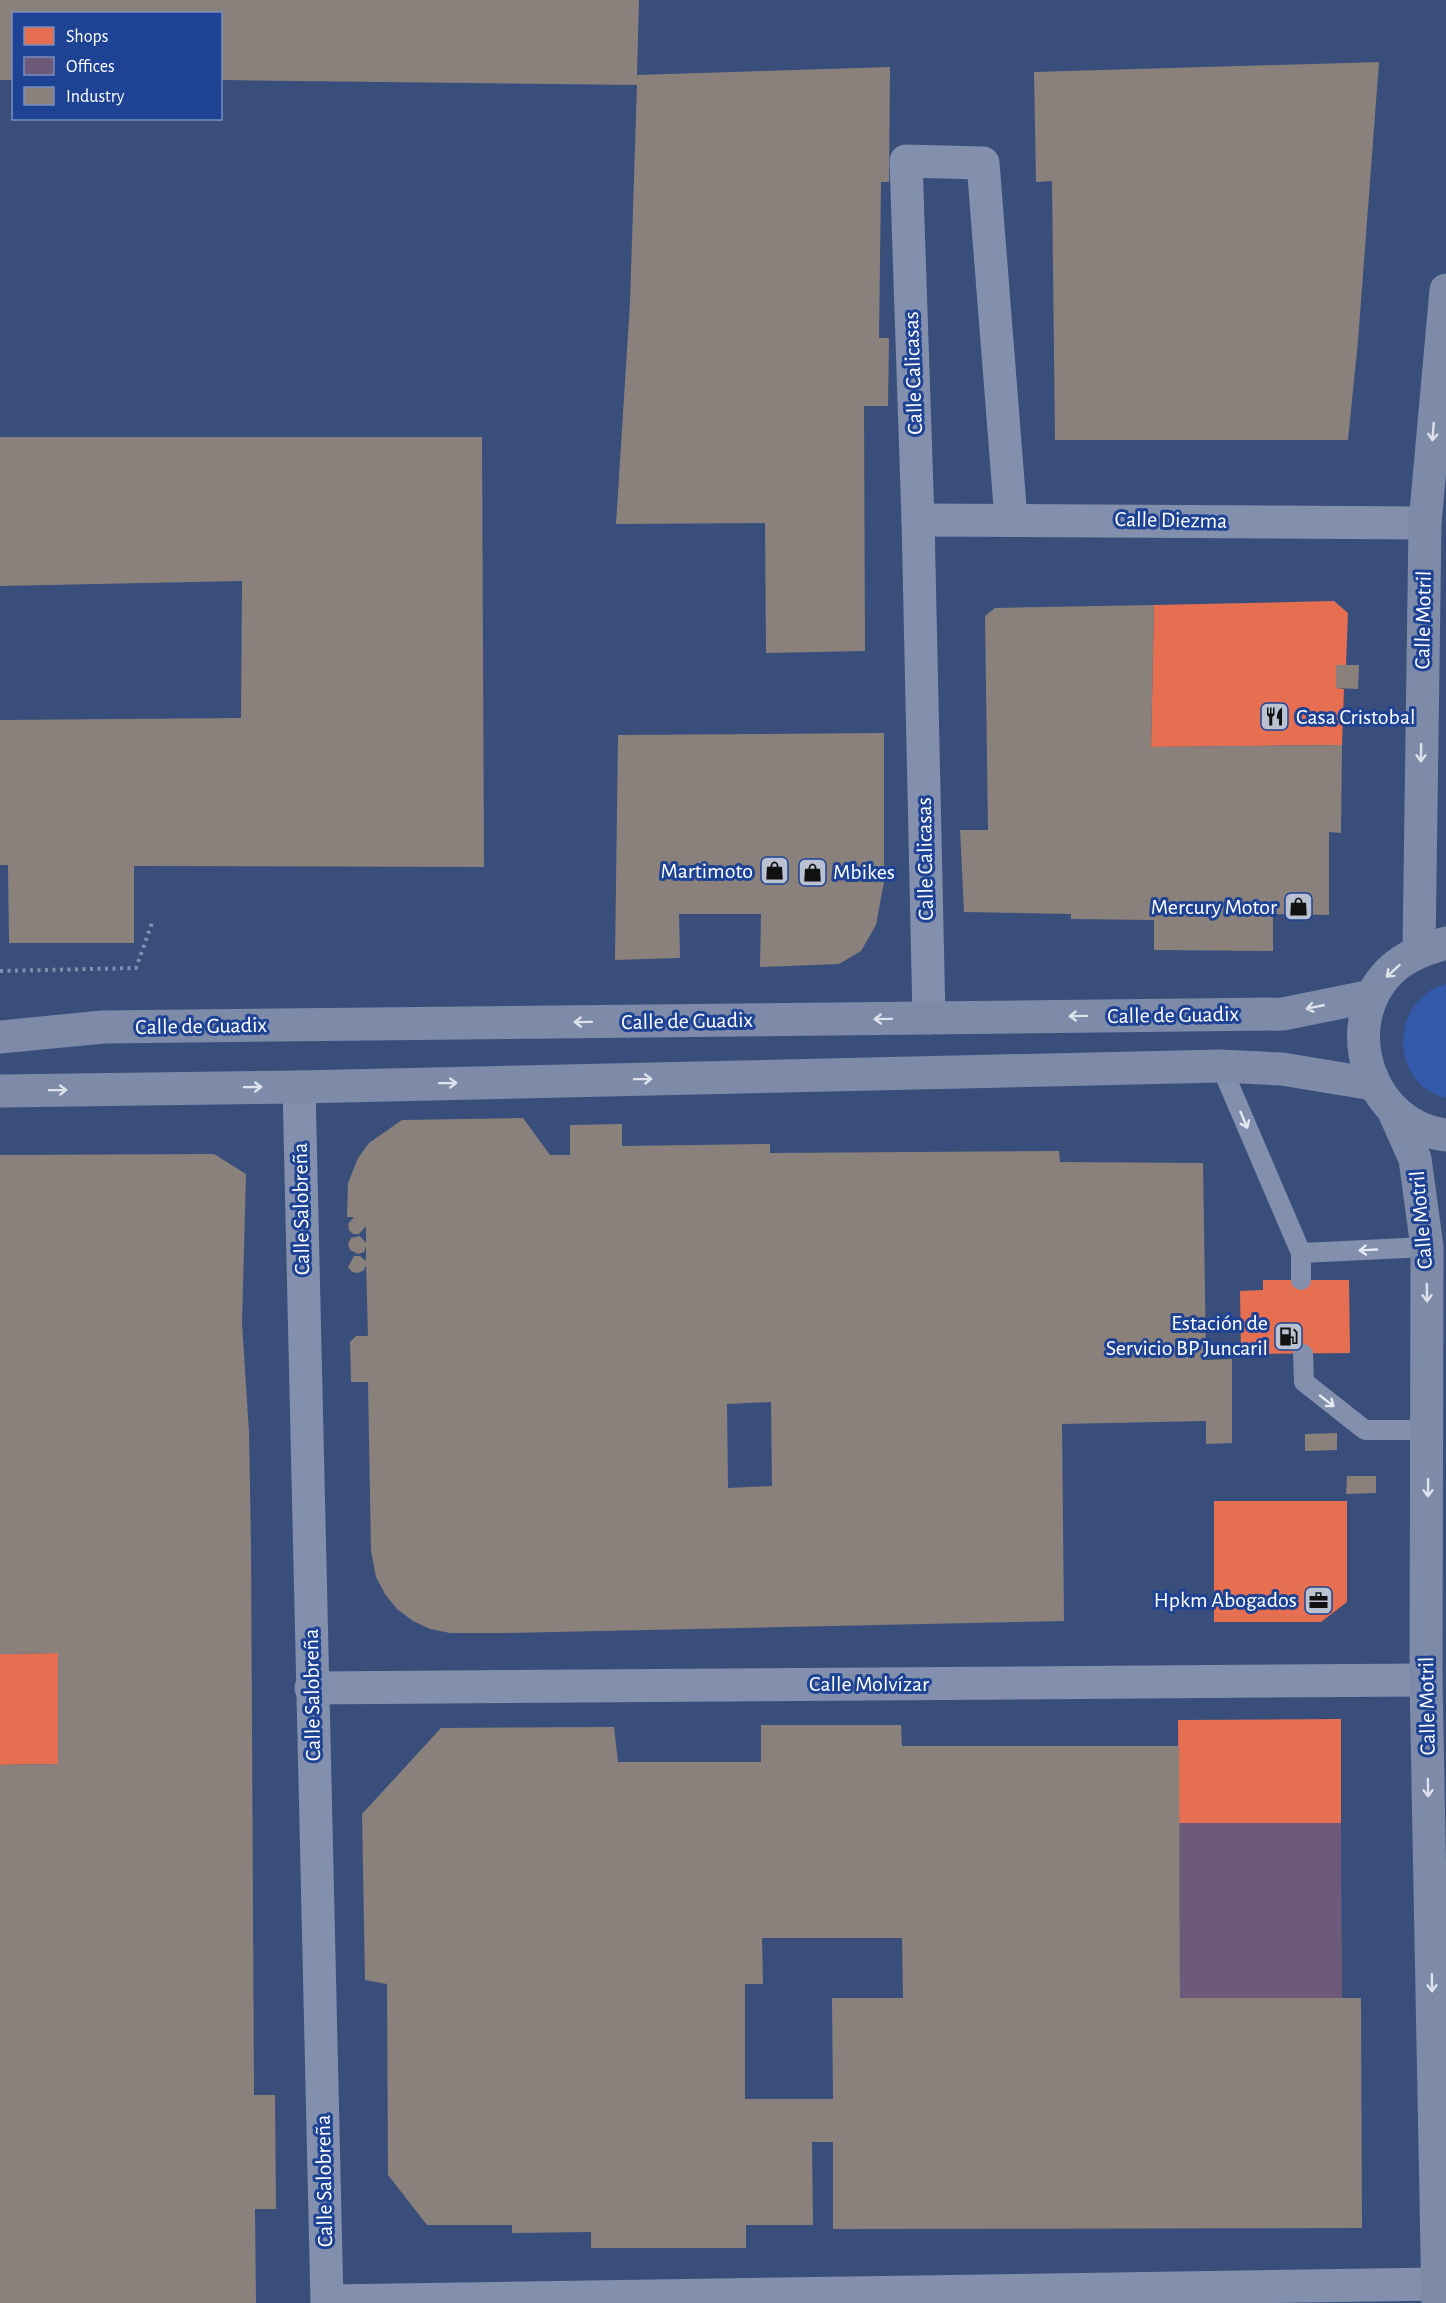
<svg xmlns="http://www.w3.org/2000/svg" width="1446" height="2303" font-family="'Alegreya Sans',sans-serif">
  <rect width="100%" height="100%" fill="#394e7a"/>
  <path fill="#335aaa" d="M 1446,984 L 1446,1098 C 1388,1083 1390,999 1446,984 Z"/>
  <g fill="#e76f51">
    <path d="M 1334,601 L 1348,613 L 1346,665 L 1336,665 L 1336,688 L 1344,689 L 1342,745 L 1151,747 L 1154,605 Z"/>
    <path d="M 1263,1280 L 1349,1280 L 1350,1353 L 1241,1354 L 1240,1291 L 1263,1290 Z"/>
    <path d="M 1214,1501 L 1347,1501 L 1347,1602 L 1321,1622 L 1214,1622 Z"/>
    <path d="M 58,1653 L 58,1764 L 0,1765 L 0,1654 Z"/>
    <path d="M 1341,1719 L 1341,1823 L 1179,1823 L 1178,1720 Z"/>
  </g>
  <path fill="#6d597a" d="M 1179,1823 L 1341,1823 L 1342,1998 L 1180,1998 Z"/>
  <g fill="#8a817c" fill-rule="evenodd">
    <path d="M 0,0 L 639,0 L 637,75 L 890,67 L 889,182 L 881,182 L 879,338 L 889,338 L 888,406 L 864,406 L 865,651 L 766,653 L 765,523 L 616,524 L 630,303 L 637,85 L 220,80 L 220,14 L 14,14 L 14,80 L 0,80 Z"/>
    <path d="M 1379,62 L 1358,341 L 1348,440 L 1055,440 L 1052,181 L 1036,182 L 1034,72 Z"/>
    <path d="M 0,437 L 482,437 L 484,867 L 134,866 L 134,943 L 9,943 L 8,865 L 0,865 L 0,720 L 241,718 L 242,581 L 0,586 Z"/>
    <path d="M 1154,605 L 1151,747 L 1342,745 L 1341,833 L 1329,832 L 1329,915 L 1273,914 L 1273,951 L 1154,950 L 1154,920 L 1071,919 L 1071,914 L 964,912 L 960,830 L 988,830 L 985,616 L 995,608 Z"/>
    <path d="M 1336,665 L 1359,665 L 1358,689 L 1336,688 Z"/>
    <path d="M 884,733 L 884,882 L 876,925 L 861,951 L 839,964 L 760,967 L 761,914 L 679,914 L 680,958 L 615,960 L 618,735 Z"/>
    <path d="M 523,1118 L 550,1155 L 570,1155 L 570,1125 L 622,1124 L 622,1146 L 770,1144 L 770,1153 L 1059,1151 L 1060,1162 L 1203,1163 L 1206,1360 L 1232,1359 L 1232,1443 L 1206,1444 L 1206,1421 L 1062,1424 L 1064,1621 L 503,1633 L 450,1633 L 430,1629 L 413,1621 L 397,1609 L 385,1594 L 376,1577 L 371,1551 L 368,1382 L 351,1382 L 350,1342 L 356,1336 L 368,1336 L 366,1265 L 364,1270 L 358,1273 L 352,1272 L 348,1267 L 354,1256 L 360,1256 L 366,1261 L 366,1246 L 364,1252 L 358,1254 L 350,1250 L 348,1244 L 351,1238 L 360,1236 L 366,1243 L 366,1226 L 359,1234 L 353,1234 L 349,1230 L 348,1224 L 354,1217 L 347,1217 L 348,1183 L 358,1158 L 369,1143 L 402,1120 ZM 771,1402 L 772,1486 L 728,1488 L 727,1404 Z"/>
    <path d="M 214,1154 L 246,1174 L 242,1323 L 249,1432 L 251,1544 L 254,2095 L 275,2095 L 276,2209 L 255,2209 L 256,2303 L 0,2303 L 0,1765 L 58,1764 L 58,1653 L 0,1654 L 0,1155 Z"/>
    <path d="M 1337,1433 L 1337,1450 L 1305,1451 L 1305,1434 Z"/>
    <path d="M 1347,1476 L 1376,1476 L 1376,1493 L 1346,1494 Z"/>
    <path d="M 761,1725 L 901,1725 L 902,1746 L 1179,1746 L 1180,1998 L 1361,1998 L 1362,2228 L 833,2229 L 833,2142 L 812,2142 L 813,2225 L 746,2225 L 746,2248 L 591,2248 L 591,2232 L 512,2233 L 512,2225 L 427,2225 L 388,2175 L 387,1984 L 365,1980 L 362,1814 L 441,1728 L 614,1727 L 618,1762 L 761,1762 ZM 762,1938 L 902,1938 L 903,1998 L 832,1998 L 833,2099 L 745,2099 L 745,1984 L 763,1984 Z"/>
  </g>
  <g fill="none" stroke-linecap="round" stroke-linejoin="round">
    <path stroke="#828fad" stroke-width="4" stroke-dasharray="3 4.5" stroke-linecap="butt" d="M 0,971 L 136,968 L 153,920"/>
    <g stroke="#828fad" stroke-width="20">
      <path d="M 1221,1066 L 1301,1253 L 1301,1280"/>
      <path d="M 1301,1253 L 1427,1247"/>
      <path d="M 1303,1354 L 1304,1382 L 1365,1430 L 1428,1430"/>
    </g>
    <g stroke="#828fad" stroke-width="33">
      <path d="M 918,520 L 1425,523"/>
      <path d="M 929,1018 L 918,520 L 906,161 L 983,163 L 1011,519"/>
      <path d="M 299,1087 L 327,2303"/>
      <path d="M 311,1688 L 1426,1680"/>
      <path d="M 327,2301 L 1438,2284"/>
    </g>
    <g stroke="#7d8ba9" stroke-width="33">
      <path d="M 1446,943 C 1425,949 1405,956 1389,972 C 1336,1027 1371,1127 1446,1135"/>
      <path d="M 1419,951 L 1425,523 L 1446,290"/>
      <path d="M 0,1037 L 103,1027 L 1283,1014 L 1372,996"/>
      <path d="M 0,1091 L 299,1087 L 1221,1066 L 1282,1069 L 1373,1084"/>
      <path d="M 1395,1114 L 1415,1159 L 1427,1247 L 1426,1680 L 1438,2303"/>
    </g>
  </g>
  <defs><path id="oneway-shaft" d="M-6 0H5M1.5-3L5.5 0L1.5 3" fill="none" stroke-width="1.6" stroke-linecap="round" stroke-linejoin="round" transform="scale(1.5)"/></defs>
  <g stroke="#dee2ea">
    <use href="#oneway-shaft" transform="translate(1433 432) rotate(95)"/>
    <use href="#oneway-shaft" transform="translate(1421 753) rotate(91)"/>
    <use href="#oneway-shaft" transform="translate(1393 971) rotate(138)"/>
    <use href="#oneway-shaft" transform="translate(1315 1007) rotate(169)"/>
    <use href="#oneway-shaft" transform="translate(1078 1016) rotate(179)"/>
    <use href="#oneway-shaft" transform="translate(883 1019) rotate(179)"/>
    <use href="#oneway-shaft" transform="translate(583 1022) rotate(179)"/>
    <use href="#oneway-shaft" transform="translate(643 1079) rotate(-1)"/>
    <use href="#oneway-shaft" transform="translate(448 1083) rotate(-1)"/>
    <use href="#oneway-shaft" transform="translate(253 1087) rotate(-1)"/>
    <use href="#oneway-shaft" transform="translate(58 1090) rotate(-1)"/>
    <use href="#oneway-shaft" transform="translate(1427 1293) rotate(89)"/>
    <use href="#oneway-shaft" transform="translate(1428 1488) rotate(91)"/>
    <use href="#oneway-shaft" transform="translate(1428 1788) rotate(89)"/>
    <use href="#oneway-shaft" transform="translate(1432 1983) rotate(89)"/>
  </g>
  <g stroke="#e6e9ef">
    <use href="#oneway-shaft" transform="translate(1244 1120) rotate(67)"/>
    <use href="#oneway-shaft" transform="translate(1368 1250) rotate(177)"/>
    <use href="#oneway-shaft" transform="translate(1327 1401) rotate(38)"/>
  </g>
  <defs>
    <symbol id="restaurant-square" viewBox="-11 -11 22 22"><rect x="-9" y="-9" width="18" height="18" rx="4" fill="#bac1d0" stroke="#1e4395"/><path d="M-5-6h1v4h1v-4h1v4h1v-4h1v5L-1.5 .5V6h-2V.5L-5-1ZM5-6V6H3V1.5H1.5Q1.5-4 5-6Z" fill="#111"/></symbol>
    <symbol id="shop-square" viewBox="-11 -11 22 22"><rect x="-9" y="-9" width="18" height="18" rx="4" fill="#bac1d0" stroke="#1e4395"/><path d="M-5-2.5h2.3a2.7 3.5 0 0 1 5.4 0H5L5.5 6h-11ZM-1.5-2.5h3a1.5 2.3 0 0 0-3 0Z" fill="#111"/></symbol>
    <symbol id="fuel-square" viewBox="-11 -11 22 22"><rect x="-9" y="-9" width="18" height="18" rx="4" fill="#bac1d0" stroke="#1e4395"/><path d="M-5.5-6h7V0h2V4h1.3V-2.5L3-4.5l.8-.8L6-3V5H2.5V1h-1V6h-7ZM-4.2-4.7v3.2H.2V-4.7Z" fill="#111"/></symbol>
    <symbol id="office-square" viewBox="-11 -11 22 22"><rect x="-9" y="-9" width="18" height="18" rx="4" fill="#bac1d0" stroke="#1e4395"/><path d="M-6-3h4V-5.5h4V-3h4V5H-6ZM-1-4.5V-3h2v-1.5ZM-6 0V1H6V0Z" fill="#111"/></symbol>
  </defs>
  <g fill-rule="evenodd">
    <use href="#restaurant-square" x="1258" y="700" width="33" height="33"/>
    <use href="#shop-square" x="758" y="854" width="33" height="33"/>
    <use href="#shop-square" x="796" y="856" width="33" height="33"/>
    <use href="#shop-square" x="1282" y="890" width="33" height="33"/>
    <use href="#fuel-square" x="1272" y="1320" width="33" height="33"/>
    <use href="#office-square" x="1302" y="1584" width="33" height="33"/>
  </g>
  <g text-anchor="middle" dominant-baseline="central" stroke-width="6" stroke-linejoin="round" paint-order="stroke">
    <g font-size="22" fill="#fff" stroke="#1e4395">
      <text transform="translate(913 373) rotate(-92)">Calle Calicasas</text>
      <text transform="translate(1171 520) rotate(1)">Calle Diezma</text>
      <text transform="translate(1423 620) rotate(-89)">Calle Motril</text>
      <text transform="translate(925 859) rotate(-91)">Calle Calicasas</text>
      <text transform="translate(1173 1015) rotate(-1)">Calle de Guadix</text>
      <text transform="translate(687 1021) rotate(-1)">Calle de Guadix</text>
      <text transform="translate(201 1026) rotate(-1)">Calle de Guadix</text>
      <text transform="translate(301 1209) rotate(-91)">Calle Salobreña</text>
      <text transform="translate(1421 1220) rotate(-95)">Calle Motril</text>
      <text x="869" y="1684">Calle Molvízar</text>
      <text transform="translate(312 1695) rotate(-91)">Calle Salobreña</text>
      <text transform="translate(1427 1706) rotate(-91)">Calle Motril</text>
      <text transform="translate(324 2181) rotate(-91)">Calle Salobreña</text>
    </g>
    <g font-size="22" fill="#fff" stroke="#1e4395" text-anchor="end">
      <text x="1296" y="717" text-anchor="start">Casa Cristobal</text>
      <text x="753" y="871">Martimoto</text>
      <text x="833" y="872" text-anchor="start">Mbikes</text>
      <text x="1277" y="907">Mercury Motor</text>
      <text x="1268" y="1323">Estación de<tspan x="1268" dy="25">Servicio BP Juncaril</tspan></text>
      <text x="1297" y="1600">Hpkm Abogados</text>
    </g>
  </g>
  <rect x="12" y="12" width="210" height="108" fill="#1e4395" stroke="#788ebf" stroke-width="1.5"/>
  <rect x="24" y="27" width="30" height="18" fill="#e76f51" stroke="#788ebf" stroke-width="1.5"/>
  <text x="66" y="42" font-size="18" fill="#ffffff">Shops</text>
  <rect x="24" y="57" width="30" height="18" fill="#6d597a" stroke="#788ebf" stroke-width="1.5"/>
  <text x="66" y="72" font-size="18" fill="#ffffff">Offices</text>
  <rect x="24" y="87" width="30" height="18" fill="#8a817c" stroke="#788ebf" stroke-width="1.5"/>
  <text x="66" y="102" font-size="18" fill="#ffffff">Industry</text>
</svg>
